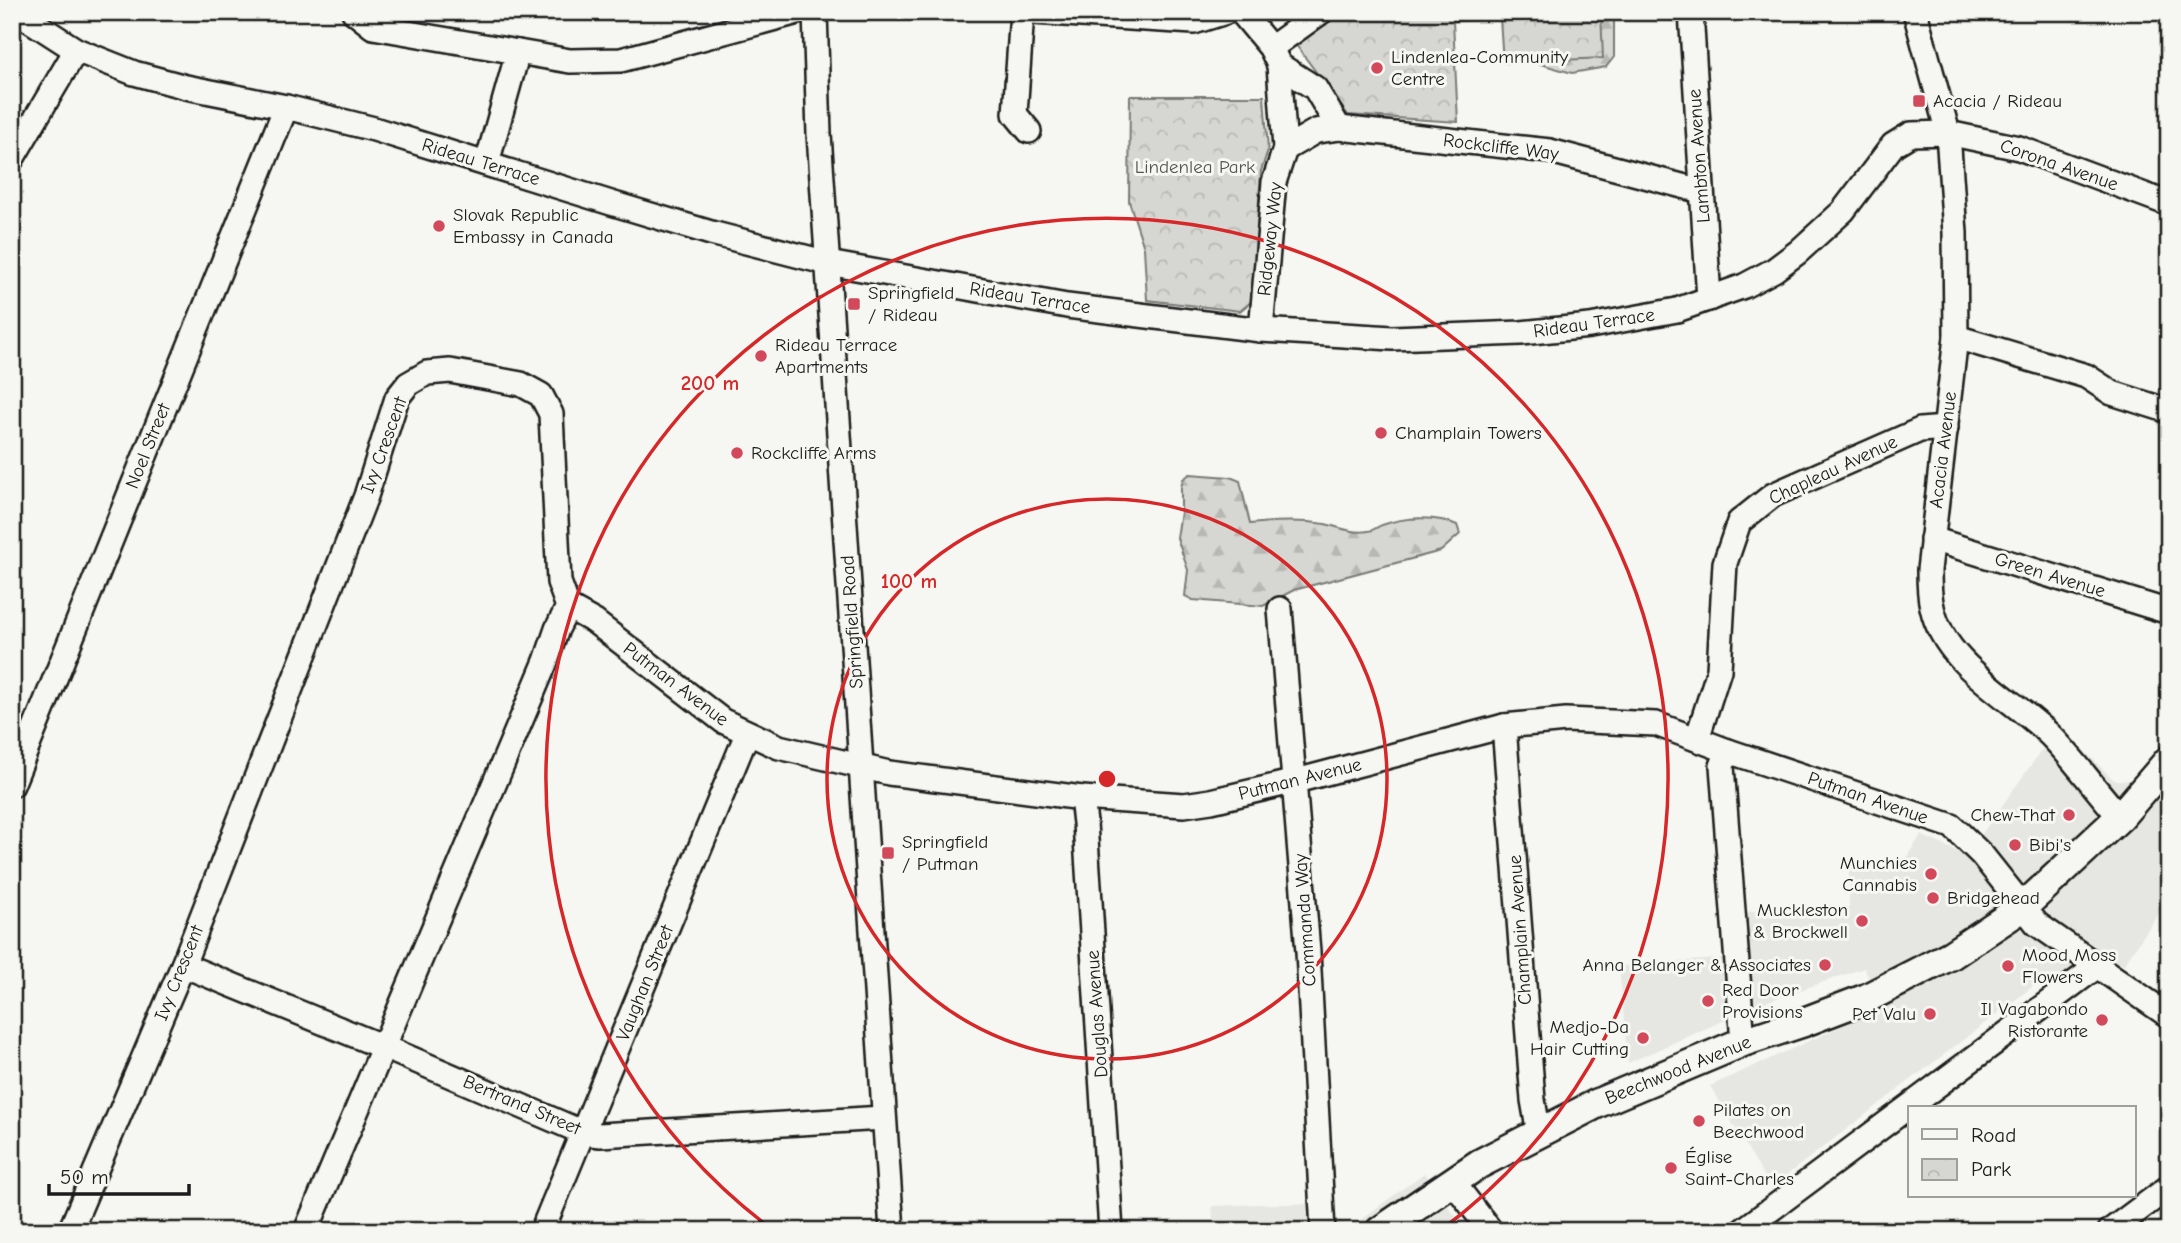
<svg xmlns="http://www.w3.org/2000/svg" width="2181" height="1243" font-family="'Comic Neue',sans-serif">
  <defs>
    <pattern id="forest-firs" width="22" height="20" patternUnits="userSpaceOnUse" patternTransform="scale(1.75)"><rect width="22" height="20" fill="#d6d6d2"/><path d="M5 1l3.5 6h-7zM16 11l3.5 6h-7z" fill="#b7b7b4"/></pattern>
    <pattern id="park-crowns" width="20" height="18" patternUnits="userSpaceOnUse" patternTransform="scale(1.75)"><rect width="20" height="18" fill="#d6d6d2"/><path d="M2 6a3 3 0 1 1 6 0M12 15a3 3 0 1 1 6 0" fill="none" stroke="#b7b7b4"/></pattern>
  </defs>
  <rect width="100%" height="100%" fill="#f6f6f2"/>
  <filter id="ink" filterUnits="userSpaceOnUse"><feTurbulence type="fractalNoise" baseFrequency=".0143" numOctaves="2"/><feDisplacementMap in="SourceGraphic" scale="14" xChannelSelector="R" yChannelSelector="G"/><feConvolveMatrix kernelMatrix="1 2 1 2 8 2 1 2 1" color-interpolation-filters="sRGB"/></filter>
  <g filter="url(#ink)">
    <g fill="#e6e6e2">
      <path d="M 2059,726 L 2114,780 L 2169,782 L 2169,905 L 2165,904 L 2124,964 L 2045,977 L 1771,1187 L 1710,1086 L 1884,1007 L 1864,968 L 1763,1003 L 1628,1063 L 1619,966 L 1747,957 L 1743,912 L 1849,907 L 1849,865 L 1904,861 L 1921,835 L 1963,854 L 1981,835 Z"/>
      <path d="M 1424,1173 L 1466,1231 L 1214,1231 L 1212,1206 L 1259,1204 L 1308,1204 L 1351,1227 Z"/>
    </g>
    <g fill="url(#forest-firs)" stroke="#797977" stroke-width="2">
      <path d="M 1502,12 L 1614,12 L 1614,57 L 1606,67 L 1572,73 L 1526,60 Z"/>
      <path d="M 1190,474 L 1230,477 L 1240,481 L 1250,524 C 1276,521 1299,520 1325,524 C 1338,527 1354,534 1368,531 C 1373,531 1378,526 1382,525 C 1404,517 1436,515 1457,525 L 1460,534 L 1441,551 L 1294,590 L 1263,606 L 1193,600 L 1185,596 L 1188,570 L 1177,538 L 1181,512 L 1181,487 L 1183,479 Z"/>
    </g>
    <g fill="url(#park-crowns)" stroke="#797977" stroke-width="2">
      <path d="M 1341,12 L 1601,12 L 1603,58 L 1503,63 L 1500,18 L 1453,21 L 1458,122 L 1348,115 L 1296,45 Z"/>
      <path d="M 1130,96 L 1264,96 L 1268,150 L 1261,171 L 1252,301 L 1240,311 L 1147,300 L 1144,248 L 1129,201 Z"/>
    </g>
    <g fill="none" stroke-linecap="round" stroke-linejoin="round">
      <defs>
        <g id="minor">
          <path d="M 17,12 L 76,50 L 134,73 L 186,87 L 286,107 L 374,129 L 611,203 L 711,233 L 828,263 L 1067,306 L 1261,330 L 1392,338 L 1521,333 L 1590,326 L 1677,310 L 1744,286 L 1774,270 L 1798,252 L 1843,211 L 1893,145 L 1911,134 L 1948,133 L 2019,148 L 2169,204"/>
          <path d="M 354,12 L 373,27 L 570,61 L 621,60 L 798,12"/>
          <path d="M 815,12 L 819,134 L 892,1231"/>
          <path d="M 1022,12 L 1015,114 L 1029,131"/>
          <path d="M 1032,12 L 1194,22 L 1226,12"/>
          <path d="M 1241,12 L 1271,48 L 1279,65 L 1285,149 L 1274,182 L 1261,330"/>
          <path d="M 1691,12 L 1709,299"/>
          <path d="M 1915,12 L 1948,133 L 1955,233 L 1956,337 L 1929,570 C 1929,582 1929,595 1932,607 C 1944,665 2011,697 2050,735 C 2076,761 2096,791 2120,817"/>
          <path d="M 1271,48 L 1321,12"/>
          <path d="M 1279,65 L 1315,88 L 1339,128"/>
          <path d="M 1285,149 L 1316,131 L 1339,128 L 1550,151 L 1701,191"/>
          <path d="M 12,159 L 76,50"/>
          <path d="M 487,163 L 518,52"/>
          <path d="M 1956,337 L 2086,376 L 2112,393 L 2169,411"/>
          <path d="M 1932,539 L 2169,612"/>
          <path d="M 568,607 L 595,622 L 723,721 L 779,747 L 889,773 L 1082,798 L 1184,805 L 1211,801 L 1296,781 L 1504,726 L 1566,720 L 1656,724 L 1728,751 L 1952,826 L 1982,855 L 2037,924 L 2169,1016"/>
          <path d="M 1280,609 L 1308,952 L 1323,1231"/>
          <path d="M 1504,726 L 1533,1100 L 1539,1134"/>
          <path d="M 1697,739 L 1719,670 L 1725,563 L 1739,522 L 1773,495 L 1920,430 L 1946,428"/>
          <path d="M 1728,751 L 1722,766 L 1743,1042"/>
          <path d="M 12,785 L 286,107"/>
          <path d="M 1082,798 L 1085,823 L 1111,1231"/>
          <path d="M 183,965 L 398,1053 L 584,1133 L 600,1135 L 883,1118"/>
          <path d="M 1453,1182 L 1491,1231"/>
          <path d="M 70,1231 L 183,965 L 366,496 L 397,398 L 408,384 L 427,373 L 450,371 L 521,384 L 541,395 L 551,414 L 559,582 L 568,607 L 557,629 L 546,661 L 306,1231"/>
          <path d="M 542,1231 L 747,734"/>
          <path d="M 1742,1231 L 2096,967"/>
          <path d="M 2110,1231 L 2169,1187"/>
        </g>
        <path id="major" d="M 1380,1231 L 1479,1164 L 1598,1103 L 1743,1042 L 1804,1022 L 1867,998 L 1951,955 L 2023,907 L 2120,817 L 2169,760"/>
      </defs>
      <use href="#minor" stroke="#1c1c1c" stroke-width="28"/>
      <use href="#major" stroke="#1c1c1c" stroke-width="33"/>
      <use href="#minor" stroke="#f6f6f2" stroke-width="23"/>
      <use href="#major" stroke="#f6f6f2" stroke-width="28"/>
    </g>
  </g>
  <g fill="none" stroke="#d62828" stroke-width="3.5">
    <circle cx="1107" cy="779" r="280"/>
    <path d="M773 1230A561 561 0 1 1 1441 1230"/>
  </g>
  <g fill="#d1495b" stroke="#f6f6f2" stroke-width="2.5">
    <circle cx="1377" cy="68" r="7"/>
    <rect x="1912" y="94" width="14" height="14" rx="3.5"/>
    <circle cx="439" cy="226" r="7"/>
    <rect x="847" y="297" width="14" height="14" rx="3.5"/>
    <circle cx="761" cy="356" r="7"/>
    <circle cx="1381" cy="433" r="7"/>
    <circle cx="737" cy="453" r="7"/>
    <circle cx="2069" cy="815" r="7"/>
    <circle cx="2015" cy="845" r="7"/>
    <rect x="881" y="846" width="14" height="14" rx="3.5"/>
    <circle cx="1931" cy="874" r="7"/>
    <circle cx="1933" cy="898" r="7"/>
    <circle cx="1862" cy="921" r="7"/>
    <circle cx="1825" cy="965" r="7"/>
    <circle cx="2008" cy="966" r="7"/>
    <circle cx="1708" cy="1001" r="7"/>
    <circle cx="1930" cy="1014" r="7"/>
    <circle cx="2102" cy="1020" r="7"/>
    <circle cx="1643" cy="1038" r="7"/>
    <circle cx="1699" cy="1121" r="7"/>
    <circle cx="1671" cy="1168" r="7"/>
  </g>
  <g text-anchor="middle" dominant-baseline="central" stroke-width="6" stroke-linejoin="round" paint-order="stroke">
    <g font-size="19" fill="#1c1c1c" stroke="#f6f6f2" text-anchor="start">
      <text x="1391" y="57">Lindenlea-Community<tspan x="1391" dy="22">Centre</tspan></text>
      <text x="1933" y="101">Acacia / Rideau</text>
      <text x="453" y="215">Slovak Republic<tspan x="453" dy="22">Embassy in Canada</tspan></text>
      <text x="868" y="293">Springfield<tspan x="868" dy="22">/ Rideau</tspan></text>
      <text x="775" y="345">Rideau Terrace<tspan x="775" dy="22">Apartments</tspan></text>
      <text x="1395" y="433">Champlain Towers</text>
      <text x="751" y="453">Rockcliffe Arms</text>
      <text x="2055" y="815" text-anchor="end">Chew-That</text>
      <text x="902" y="842">Springfield<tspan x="902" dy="22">/ Putman</tspan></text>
      <text x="2029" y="845">Bibi's</text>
      <text x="1917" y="863" text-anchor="end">Munchies<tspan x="1917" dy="22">Cannabis</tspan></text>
      <text x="1947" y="898">Bridgehead</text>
      <text x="1848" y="910" text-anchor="end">Muckleston<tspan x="1848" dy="22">&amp; Brockwell</tspan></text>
      <text x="2022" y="955">Mood Moss<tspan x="2022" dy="22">Flowers</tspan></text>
      <text x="1811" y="965" text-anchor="end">Anna Belanger &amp; Associates</text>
      <text x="1722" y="990">Red Door<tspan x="1722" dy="22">Provisions</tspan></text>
      <text x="2088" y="1009" text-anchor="end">Il Vagabondo<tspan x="2088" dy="22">Ristorante</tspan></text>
      <text x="1916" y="1014" text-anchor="end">Pet Valu</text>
      <text x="1629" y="1027" text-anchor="end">Medjo-Da<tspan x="1629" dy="22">Hair Cutting</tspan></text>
      <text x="1713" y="1110">Pilates on<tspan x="1713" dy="22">Beechwood</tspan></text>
      <text x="1685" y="1157">Église<tspan x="1685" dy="22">Saint-Charles</tspan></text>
    </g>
    <g font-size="19" fill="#1c1c1c" stroke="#f6f6f2">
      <text transform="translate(1501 147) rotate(7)">Rockcliffe Way</text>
      <text transform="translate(1699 156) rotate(-94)">Lambton Avenue</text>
      <text transform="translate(481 162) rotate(17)">Rideau Terrace</text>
      <text transform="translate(2059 165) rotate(19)">Corona Avenue</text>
      <text transform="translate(1270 239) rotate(-84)">Ridgeway Way</text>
      <text transform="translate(1030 298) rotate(9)">Rideau Terrace</text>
      <text transform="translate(1594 323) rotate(-8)">Rideau Terrace</text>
      <text transform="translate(384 445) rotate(-70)">Ivy Crescent</text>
      <text transform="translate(148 446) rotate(-68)">Noel Street</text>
      <text transform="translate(1943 450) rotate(-83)">Acacia Avenue</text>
      <text transform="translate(1833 470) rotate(-25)">Chapleau Avenue</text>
      <text transform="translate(2050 575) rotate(17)">Green Avenue</text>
      <text transform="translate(852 622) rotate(-94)">Springfield Road</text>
      <text transform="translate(676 684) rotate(37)">Putman Avenue</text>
      <text transform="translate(1300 779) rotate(-14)">Putman Avenue</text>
      <text transform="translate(1868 798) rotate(19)">Putman Avenue</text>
      <text transform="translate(1305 920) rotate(-94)">Commanda Way</text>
      <text transform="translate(1520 930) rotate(-94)">Champlain Avenue</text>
      <text transform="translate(179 973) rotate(-68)">Ivy Crescent</text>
      <text transform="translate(645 983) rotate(-68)">Vaughan Street</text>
      <text transform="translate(1097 1014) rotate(-94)">Douglas Avenue</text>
      <text transform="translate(1678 1070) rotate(-22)">Beechwood Avenue</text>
      <text transform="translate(522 1105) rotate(23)">Bertrand Street</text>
    </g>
    <g font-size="19" fill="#545453" stroke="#f6f6f2">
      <text x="1195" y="167">Lindenlea Park</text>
    </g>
  </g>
  <circle cx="1107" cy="779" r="10" fill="#d62828" stroke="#f6f6f2" stroke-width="3.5"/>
  <g font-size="21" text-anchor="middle" font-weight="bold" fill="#d62828" stroke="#f6f6f2" stroke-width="6" stroke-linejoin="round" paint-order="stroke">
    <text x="710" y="390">200 m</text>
    <text x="909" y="588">100 m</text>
  </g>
  <rect width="2181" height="1243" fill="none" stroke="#f6f6f2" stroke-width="42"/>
  <rect x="21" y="21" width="2139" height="1201" fill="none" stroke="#1c1c1c" stroke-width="2.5" filter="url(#ink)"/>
  <rect x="1908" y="1106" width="228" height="91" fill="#f6f6f2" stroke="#9f9f9c" stroke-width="2"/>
  <rect x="1922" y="1129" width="35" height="10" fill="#f6f6f2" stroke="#9f9f9c" stroke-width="2"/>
  <text x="1971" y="1142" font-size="21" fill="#1c1c1c">Road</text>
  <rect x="1922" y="1159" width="35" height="21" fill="url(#park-crowns)" stroke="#9f9f9c" stroke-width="2"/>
  <text x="1971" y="1176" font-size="21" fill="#1c1c1c">Park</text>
  <path d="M49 1184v10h140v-10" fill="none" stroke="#1c1c1c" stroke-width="3.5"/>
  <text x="60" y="1184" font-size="21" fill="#1c1c1c" stroke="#f6f6f2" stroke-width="5" paint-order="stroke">50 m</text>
</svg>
